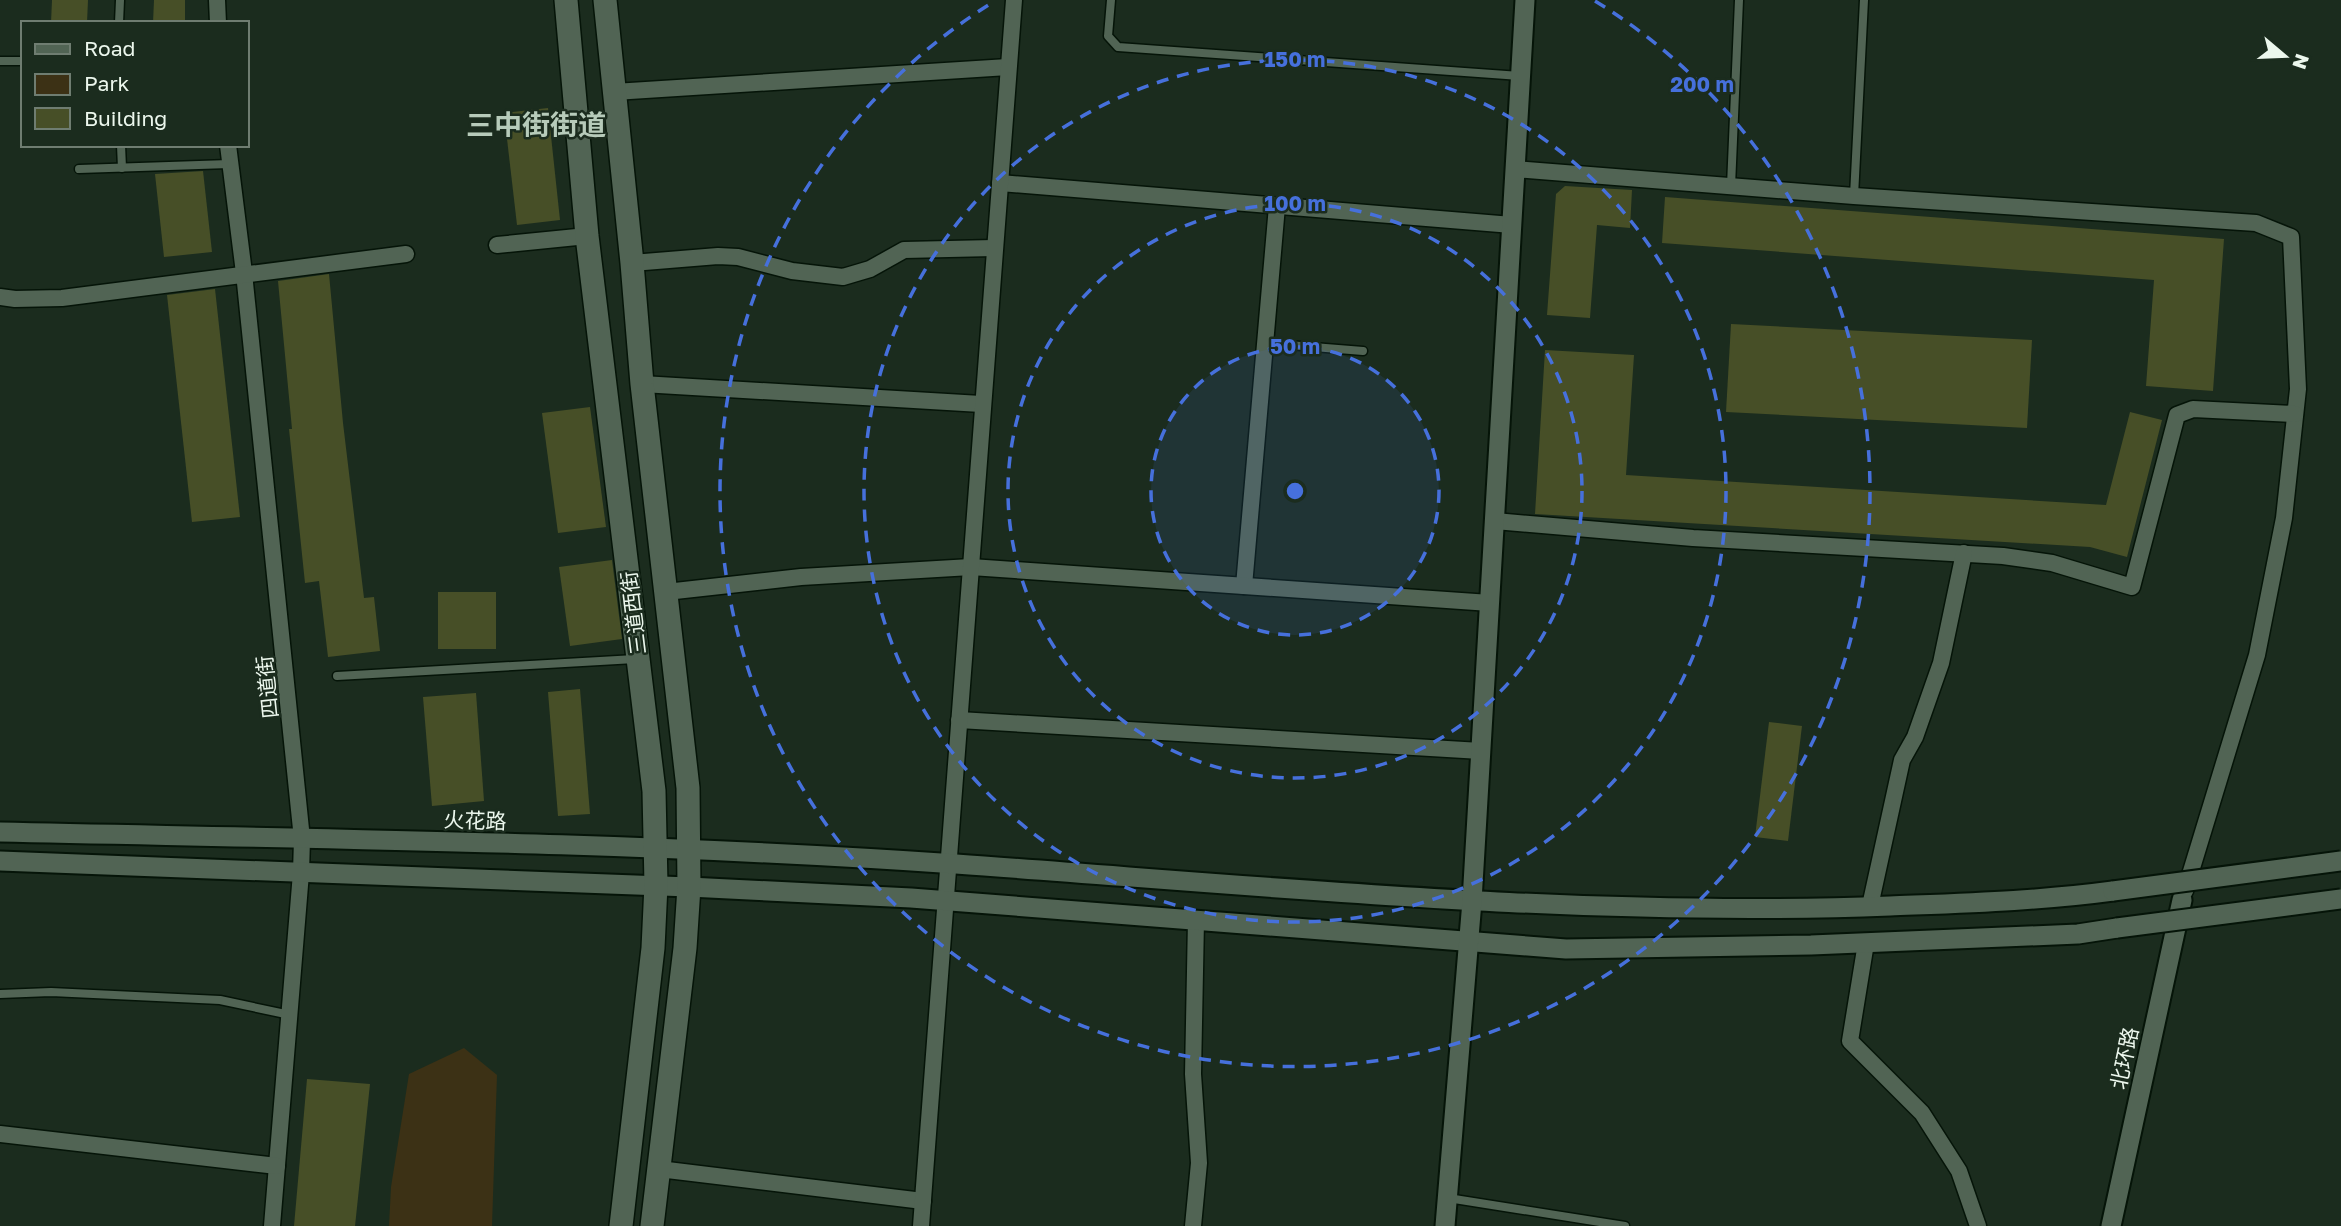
<svg xmlns="http://www.w3.org/2000/svg" width="2341" height="1226" font-family="'Golos Text','Noto Sans SC',sans-serif">
  <rect width="100%" height="100%" fill="#1b2c1e"/>
  <path fill="#3c3115" d="M 464,1048 L 497,1075 L 492,1226 L 389,1226 L 391,1187 L 409,1074 Z"/>
  <g fill="#474f27">
    <path d="M 52,0 L 88,0 L 87,23 L 51,23 Z"/>
    <path d="M 154,0 L 185,0 L 185,23 L 153,23 Z"/>
    <path d="M 548,108 L 560,220 L 517,225 L 504,113 Z"/>
    <path d="M 203,171 L 212,252 L 164,257 L 155,174 Z"/>
    <path d="M 1565,186 L 1632,190 L 1630,228 L 1597,225 L 1590,318 L 1547,315 L 1556,194 Z"/>
    <path d="M 1665,197 L 2224,239 L 2213,391 L 2146,386 L 2154,280 L 1662,243 Z"/>
    <path d="M 329,274 L 343,423 L 364,598 L 374,597 L 380,651 L 328,657 L 319,581 L 305,583 L 289,429 L 292,429 L 278,281 Z"/>
    <path d="M 215,289 L 240,517 L 192,522 L 167,295 Z"/>
    <path d="M 1731,324 L 2032,340 L 2027,428 L 1726,412 Z"/>
    <path d="M 1545,350 L 1634,355 L 1626,475 L 2106,505 L 2130,412 L 2162,420 L 2127,557 L 2090,547 L 1535,514 Z"/>
    <path d="M 590,407 L 606,527 L 558,533 L 542,413 Z"/>
    <path d="M 612,560 L 622,639 L 570,646 L 559,567 Z"/>
    <rect x="438" y="592" width="58" height="57"/>
    <path d="M 580,689 L 590,814 L 558,816 L 548,692 Z"/>
    <path d="M 476,693 L 484,801 L 432,806 L 423,697 Z"/>
    <path d="M 1769,722 L 1802,726 L 1788,841 L 1755,837 Z"/>
    <path d="M 307,1079 L 370,1084 L 355,1226 L 294,1226 Z"/>
  </g>
  <g fill="none" stroke-linecap="round" stroke-linejoin="round">
    <defs>
      <g id="service">
        <path d="M 1111,0 L 1108,36 L 1118,47 L 1520,76"/>
        <path d="M 119,23 L 120,0"/>
        <path d="M 0,61 L 23,61"/>
        <path d="M 121,145 L 122,168"/>
        <path d="M 79,169 L 229,164"/>
        <path d="M 1731,186 L 1739,0"/>
        <path d="M 1854,196 L 1864,0"/>
        <path d="M 1265,343 L 1363,351"/>
        <path d="M 337,676 L 635,659"/>
        <path d="M 0,994 L 51,992 L 220,1000 L 290,1015"/>
        <path d="M 1448,1198 L 1625,1226"/>
      </g>
      <g id="minor">
        <path d="M 217,0 L 218,23"/>
        <path d="M 614,92 L 1008,67"/>
        <path d="M 228,145 L 244,273 L 302,839 L 301,873 L 272,1226"/>
        <path d="M 1515,169 L 1854,196 L 2256,223 L 2291,237 L 2298,389 L 2284,518 L 2257,655 L 2185,891"/>
        <path d="M 1000,183 L 1512,225"/>
        <path d="M 497,245 L 587,236"/>
        <path d="M 632,263 L 718,256 L 738,257 L 792,271 L 843,277 L 870,269 L 904,250 L 994,248"/>
        <path d="M 0,297 L 15,299 L 62,298 L 406,254"/>
        <path d="M 642,384 L 981,404"/>
        <path d="M 1495,521 L 1693,538 L 2003,556 L 2052,563 L 2132,587 L 2177,415 L 2193,409 L 2295,414"/>
        <path d="M 1244,586 L 1277,206"/>
        <path d="M 666,592 L 801,577 L 971,567 L 1490,603"/>
        <path d="M 959,720 L 1481,751"/>
        <path d="M 1870,906 L 1902,760 L 1915,737 L 1941,663 L 1964,553"/>
        <path d="M 1866,943 L 1850,1041 L 1922,1113 L 1959,1171 L 1978,1226"/>
        <path d="M 0,1134 L 277,1166"/>
        <path d="M 659,1169 L 923,1201"/>
        <path d="M 921,1226 L 1014,0"/>
        <path d="M 1193,1226 L 1199,1163 L 1193,1074 L 1196,920"/>
      </g>
      <g id="tertiary">
        <path d="M 0,832 C 319,839 638,842 956,864 C 1267,886 1578,918 1890,906 C 1965,903 2039,901 2113,891"/>
        <path d="M 0,861 L 689,887 L 911,898 L 1566,949 L 1811,945 L 2078,934 L 2117,928"/>
        <path d="M 1445,1226 L 1472,901 L 1525,0"/>
        <path d="M 2111,1226 L 2182,900"/>
      </g>
      <g id="secondary">
        <path d="M 566,0 L 587,236 L 654,791 L 656,885 L 653,948 L 621,1226"/>
        <path d="M 605,0 L 632,263 L 642,384 L 688,788 L 689,887 L 685,948 L 652,1226"/>
      </g>
    </defs>
    <use href="#service" stroke="#051408" stroke-width="11"/>
    <use href="#minor" stroke="#051408" stroke-width="19"/>
    <use href="#tertiary" stroke="#051408" stroke-width="23"/>
    <use href="#secondary" stroke="#051408" stroke-width="26"/>
    <use href="#service" stroke="#516454" stroke-width="8"/>
    <use href="#minor" stroke="#516454" stroke-width="16"/>
    <use href="#tertiary" stroke="#516454" stroke-width="19"/>
    <use href="#secondary" stroke="#516454" stroke-width="23"/>
    <defs>
      <g id="tertiary-bridge">
        <path d="M 2113,891 L 2341,861"/>
        <path d="M 2117,928 L 2341,899"/>
      </g>
    </defs>
    <use href="#tertiary-bridge" stroke="#051408" stroke-width="23" stroke-linecap="butt"/>
    <use href="#tertiary-bridge" stroke="#516454" stroke-width="19"/>
  </g>
  <circle cx="1295" cy="491" r="144" fill="#4670dc" fill-opacity=".12"/>
  <g fill="none" stroke="#4670dc" stroke-width="3.5" stroke-dasharray="12 9">
    <circle cx="1295" cy="491" r="144"/>
    <circle cx="1295" cy="491" r="287"/>
    <circle cx="1295" cy="491" r="431"/>
    <path d="M1595 1A575 575 0 1 1 995 1"/>
  </g>
  <g text-anchor="middle" dominant-baseline="central" stroke-width="5" stroke-linejoin="round" paint-order="stroke">
    <g font-size="21" fill="#ecf7ed" stroke="#1b2c1e">
      <text transform="translate(633 613) rotate(-97)">三道西街</text>
      <text transform="translate(267 687) rotate(-96)">四道街</text>
      <text transform="translate(475 820) rotate(2)">火花路</text>
      <text transform="translate(2124 1058) rotate(-78)">北环路</text>
    </g>
    <g font-size="28" font-weight="bold" fill="#b7cbba" stroke="#1b2c1e">
      <text x="536" y="124">三中街街道</text>
    </g>
  </g>
  <circle cx="1295" cy="491" r="10" fill="#4670dc" stroke="#1b2c1e" stroke-width="3.5"/>
  <g font-size="21" text-anchor="middle" font-weight="bold" fill="#4670dc" stroke="#1b2c1e" stroke-width="5" stroke-linejoin="round" paint-order="stroke">
    <text x="1295" y="67">150 m</text>
    <text x="1702" y="92">200 m</text>
    <text x="1295" y="211">100 m</text>
    <text x="1295" y="354">50 m</text>
  </g>
  <rect x="21" y="21" width="228" height="126" fill="#1b2c1e" stroke="#6f7d71" stroke-width="2"/>
  <rect x="35" y="44" width="35" height="10" fill="#516454" stroke="#6f7d71" stroke-width="2"/>
  <text x="84" y="56" font-size="21" fill="#ecf7ed">Road</text>
  <rect x="35" y="74" width="35" height="21" fill="#3c3115" stroke="#6f7d71" stroke-width="2"/>
  <text x="84" y="91" font-size="21" fill="#ecf7ed">Park</text>
  <rect x="35" y="108" width="35" height="21" fill="#474f27" stroke="#6f7d71" stroke-width="2"/>
  <text x="84" y="126" font-size="21" fill="#ecf7ed">Building</text>
  <g transform="translate(2285 56) rotate(109)" stroke="#1b2c1e" stroke-width="5" paint-order="stroke">
  <path d="M0-5L12 26L0 18L-12 26Z" fill="#ecf7ed"/>
  <text y="-10" font-size="19" font-weight="bold" text-anchor="middle" fill="#ecf7ed">N</text>
  </g>
</svg>
